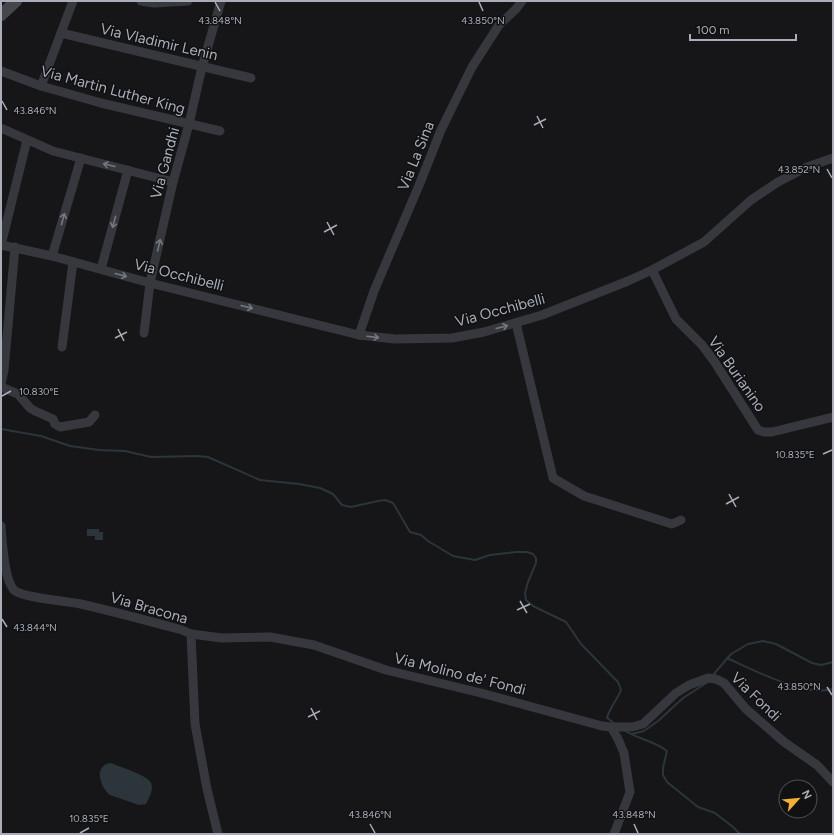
<svg xmlns="http://www.w3.org/2000/svg" width="834" height="835" font-family="Figtree,sans-serif">
  <rect width="100%" height="100%" fill="#161618"/>
  <g fill="#2c353c">
    <path d="M 87,529 L 99,529 L 99,532 L 103,532 L 103,540 L 95,540 L 95,536 L 87,536 Z"/>
    <path d="M 111,763 C 120,767 147,775 151,783 C 154,789 149,798 146,804 L 139,805 L 110,795 C 100,787 93,765 111,763 Z"/>
  </g>
  <g fill="none" stroke-linecap="round" stroke-linejoin="round">
    <g stroke="#2c353c" stroke-width="2">
      <path d="M 1,429 L 41,436 L 70,446 L 99,450 L 125,451 L 151,457 L 197,456 L 208,457 L 260,480 L 299,484 L 320,488 L 333,494 L 342,505 L 351,507 L 378,501 L 385,500 L 393,503 L 410,532 L 421,535 L 428,541 L 453,556 L 475,560 L 490,555 L 516,552 L 527,552 L 533,554 L 536,558 L 536,563 L 528,582 L 525,593 L 526,600 L 533,606 L 566,622 L 581,644 L 618,682 L 621,690 C 617,700 609,709 607,718 L 614,723"/>
      <path d="M 727,658 C 753,670 805,697 833,689"/>
      <path d="M 713,675 L 731,654 L 748,644 L 763,641 L 776,644 L 812,663 L 821,665 L 833,662"/>
      <path d="M 624,730 C 637,739 655,741 667,751 L 663,768 L 663,775 L 667,782 L 698,807 L 715,813 L 733,827 L 740,834"/>
      <path d="M 632,734 L 644,731 L 658,721 L 683,698 L 708,682"/>
    </g>
    <g stroke="#37383d" stroke-width="9">
      <path d="M 141,1 L 154,3 L 188,1"/>
      <path d="M 61,33 L 251,78"/>
      <path d="M 1,71 L 41,86 L 101,103 L 220,131"/>
      <path d="M 41,86 L 73,1"/>
      <path d="M 1,128 L 53,151 L 173,182"/>
      <path d="M 1,245 L 52,256 L 150,283 L 359,335 L 395,339 L 452,338 L 484,332 L 542,315 L 628,281 L 652,270 L 704,242 L 751,200 L 778,182 L 807,167 L 833,158"/>
      <path d="M 1,245 L 27,140"/>
      <path d="M 52,256 L 81,158"/>
      <path d="M 101,269 L 128,170"/>
      <path d="M 652,270 L 676,319 L 702,345 L 714,361 L 758,430 L 764,432 L 772,432 L 833,417"/>
      <path d="M 516,323 L 553,478 L 584,496 L 672,524 L 681,520"/>
      <path d="M 144,333 L 150,283 L 173,182 L 189,124 L 202,67 L 221,1"/>
      <path d="M 359,335 L 374,291 L 420,183 L 441,130 L 472,67 L 499,25 L 516,9 L 522,1"/>
      <path d="M 62,347 L 73,262"/>
      <path d="M 1,384 L 4,370 L 15,247"/>
      <path d="M 1,387 L 18,394 L 30,408 L 35,411 L 53,419 L 55,424 L 60,427 L 89,422 L 95,415"/>
      <path d="M 1,526 C 2,539 4,582 15,591 C 26,598 66,601 81,604 C 115,612 149,621 182,630 L 191,634 L 195,724 L 207,789 L 218,834"/>
      <path d="M 191,634 L 222,638 L 270,637 L 314,645 L 386,670 L 481,693 L 602,726 L 611,727 L 618,739 L 624,753 L 630,792 L 614,834"/>
      <path d="M 611,727 L 632,727 L 643,724 L 676,693 L 689,685 L 708,678 L 716,679 L 724,683 L 746,709 L 784,742 L 817,765 L 833,782"/>
    </g>
    <path stroke="#45474d" stroke-width="12" d="M 1,15 L 16,1"/>
  </g>
  <defs><path id="oneway-shaft" d="M-6 0H5M1.5-3L5.5 0L1.5 3" fill="none" stroke-width="1.6" stroke-linecap="round" stroke-linejoin="round"/></defs>
  <g stroke="#757881">
    <use href="#oneway-shaft" transform="translate(109 165) rotate(-166)"/>
    <use href="#oneway-shaft" transform="translate(63 219) rotate(-74)"/>
    <use href="#oneway-shaft" transform="translate(114 222) rotate(105)"/>
    <use href="#oneway-shaft" transform="translate(159 245) rotate(-77)"/>
    <use href="#oneway-shaft" transform="translate(121 275) rotate(15)"/>
    <use href="#oneway-shaft" transform="translate(247 307) rotate(14)"/>
    <use href="#oneway-shaft" transform="translate(502 327) rotate(-15)"/>
    <use href="#oneway-shaft" transform="translate(373 337) rotate(7)"/>
  </g>
  <path fill="none" stroke="#a8adb8" stroke-width="1.5" d="M 215,2 L 220,11M 479,2 L 483,11M 2,101 L 7,110M 537,116 L 543,128M 534,125 L 546,119M 827,169 L 832,178M 327,222 L 334,235M 324,232 L 337,225M 118,329 L 124,341M 115,338 L 127,332M 2,396 L 11,391M 823,454 L 832,450M 729,494 L 736,507M 726,504 L 739,497M 520,601 L 527,613M 517,610 L 530,604M 2,619 L 7,627M 827,687 L 832,695M 311,708 L 317,720M 308,717 L 320,711M 370,824 L 375,833M 634,824 L 638,833M 80,833 L 89,828"/>
  <g text-anchor="middle" dominant-baseline="central" stroke-width="3" stroke-linejoin="round" paint-order="stroke">
    <g font-size="15" fill="#a8adb8" stroke="#111113">
      <text transform="translate(159 42) rotate(13)">Via Vladimir Lenin</text>
      <text transform="translate(113 90) rotate(15)">Via Martin Luther King</text>
      <text transform="translate(416 156) rotate(-68)">Via La Sina</text>
      <text transform="translate(165 163) rotate(-75)">Via Gandhi</text>
      <text transform="translate(179 275) rotate(14)">Via Occhibelli</text>
      <text transform="translate(500 310) rotate(-15)">Via Occhibelli</text>
      <text transform="translate(737 374) rotate(55)">Via Burianino</text>
      <text transform="translate(149 608) rotate(16)">Via Bracona</text>
      <text transform="translate(460 674) rotate(14)">Via Molino de' Fondi</text>
      <text transform="translate(756 697) rotate(44)">Via Fondi</text>
    </g>
  </g>
  <g font-size="10" text-anchor="middle" fill="#a8adb8" stroke="#111113" stroke-width="3" stroke-linejoin="round" paint-order="stroke">
    <text x="220" y="24">43.848°N</text>
    <text x="483" y="24">43.850°N</text>
    <text x="35" y="114">43.846°N</text>
    <text x="799" y="173">43.852°N</text>
    <text x="39" y="395">10.830°E</text>
    <text x="795" y="458">10.835°E</text>
    <text x="35" y="631">43.844°N</text>
    <text x="799" y="690">43.850°N</text>
    <text x="370" y="818">43.846°N</text>
    <text x="634" y="818">43.848°N</text>
    <text x="89" y="822">10.835°E</text>
  </g>
  <rect width="834" height="835" fill="none" stroke="#a8adb8" stroke-width="4"/>
  <g transform="translate(798 799) rotate(63)"><circle r="19" fill="#111113" stroke="#4d4f55"/>
  <path d="M0-3L7 15L0 10L-7 15Z" fill="#f2b134"/>
  <text y="-6" font-size="11" font-weight="bold" text-anchor="middle" fill="#a8adb8">N</text>
  </g>
  <path d="M690 34v6h106v-6" fill="none" stroke="#a8adb8" stroke-width="2"/>
  <text x="696" y="34" font-size="12" fill="#a8adb8" stroke="#111113" stroke-width="3" paint-order="stroke">100 m</text>
</svg>
